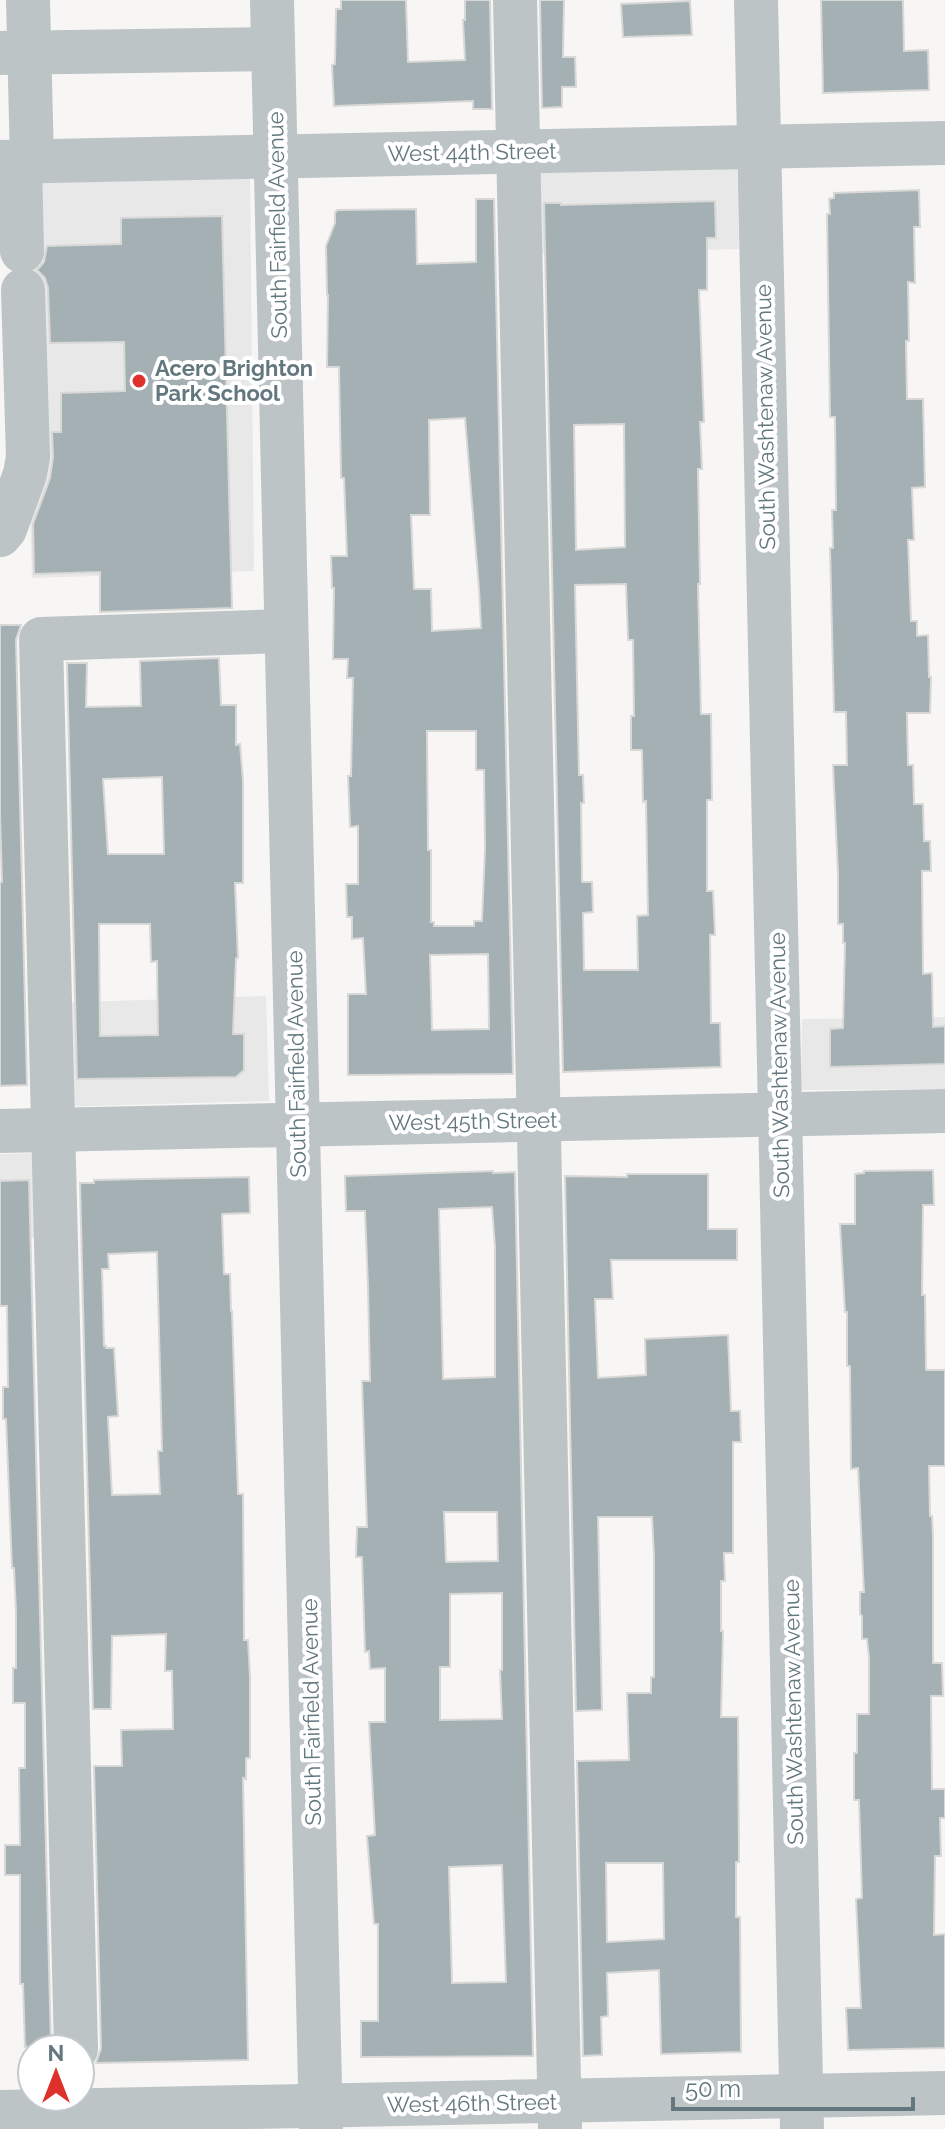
<svg xmlns="http://www.w3.org/2000/svg" width="945" height="2129" font-family="Raleway,sans-serif">
  <rect width="100%" height="100%" fill="#f7f6f4"/>
  <g fill="#e7e8e7">
    <path d="M 737,164 L 739,249 L 520,255 L 518,167 Z"/>
    <path d="M 250,174 L 254,571 L 32,578 L 20,178 Z"/>
    <path d="M 266,996 L 269,1101 L 53,1107 L 50,1003 Z"/>
    <path d="M 945,1017 L 945,1089 L 801,1090 L 802,1019 Z"/>
    <path d="M 54,1153 L 56,1238 L 0,1238 L 0,1154 Z"/>
  </g>
  <g fill="#a4b0b3" stroke="#d8d8d6" stroke-width="2" fill-rule="evenodd">
    <path d="M 341,0 L 406,0 L 408,62 L 465,60 L 463,20 L 465,20 L 465,0 L 490,0 L 492,109 L 473,109 L 473,101 L 334,106 L 332,65 L 335,64 L 336,9 L 341,9 Z"/>
    <path d="M 540,0 L 564,0 L 563,57 L 575,57 L 576,87 L 562,87 L 562,107 L 542,108 Z"/>
    <path d="M 821,0 L 903,0 L 904,51 L 928,50 L 929,90 L 823,93 Z"/>
    <path d="M 690,1 L 692,35 L 623,37 L 621,4 Z"/>
    <path d="M 919,190 L 920,227 L 914,227 L 915,283 L 908,282 L 909,341 L 906,341 L 907,399 L 923,399 L 925,487 L 912,488 L 914,540 L 908,540 L 911,621 L 917,621 L 917,636 L 928,635 L 929,677 L 931,677 L 930,713 L 907,713 L 908,765 L 913,765 L 914,804 L 923,804 L 924,841 L 930,841 L 931,871 L 922,871 L 923,974 L 932,973 L 933,1027 L 945,1026 L 945,1064 L 830,1067 L 830,1029 L 843,1028 L 845,943 L 843,943 L 843,924 L 838,924 L 838,874 L 833,765 L 847,765 L 846,712 L 834,712 L 830,548 L 833,548 L 832,510 L 836,510 L 835,417 L 830,417 L 827,214 L 830,214 L 829,199 L 834,198 L 834,193 Z"/>
    <path d="M 476,199 L 494,199 L 513,1074 L 348,1075 L 348,994 L 366,994 L 363,938 L 352,939 L 352,917 L 347,917 L 346,884 L 358,884 L 358,826 L 350,827 L 348,776 L 351,776 L 353,678 L 347,678 L 348,659 L 333,659 L 334,588 L 332,588 L 331,556 L 347,556 L 344,478 L 341,478 L 339,367 L 327,367 L 328,295 L 327,295 L 326,246 L 335,223 L 335,213 L 337,210 L 416,209 L 417,264 L 476,262 ZM 465,418 L 479,589 L 481,628 L 432,631 L 431,589 L 414,589 L 411,515 L 430,515 L 429,420 ZM 427,731 L 476,731 L 476,770 L 484,770 L 485,848 L 482,921 L 474,921 L 474,926 L 434,926 L 434,922 L 431,922 L 431,850 L 428,850 ZM 488,954 L 489,1029 L 432,1030 L 430,955 Z"/>
    <path d="M 715,201 L 716,238 L 707,238 L 707,290 L 699,290 L 704,422 L 700,422 L 702,469 L 698,469 L 700,584 L 698,584 L 701,714 L 711,714 L 712,800 L 707,800 L 707,891 L 713,891 L 715,935 L 710,935 L 711,1023 L 720,1023 L 721,1067 L 563,1072 L 544,203 L 561,203 L 561,205 ZM 624,424 L 625,547 L 576,550 L 574,425 ZM 626,584 L 628,640 L 633,640 L 634,716 L 631,716 L 631,750 L 642,750 L 643,802 L 646,801 L 648,915 L 637,916 L 638,970 L 584,970 L 583,913 L 593,912 L 592,882 L 582,882 L 581,803 L 584,803 L 583,775 L 579,775 L 575,585 Z"/>
    <path d="M 222,216 L 232,608 L 100,612 L 100,572 L 34,574 L 33,524 L 50,478 L 53,457 L 52,432 L 61,432 L 61,393 L 125,391 L 124,342 L 50,343 L 48,288 L 45,278 L 37,270 L 44,262 L 47,246 L 121,244 L 121,218 Z"/>
    <path d="M 0,625 L 21,625 L 16,640 L 27,1085 L 0,1086 L 0,882 L 2,882 L 0,816 Z"/>
    <path d="M 219,658 L 221,705 L 236,705 L 236,745 L 240,744 L 243,781 L 243,883 L 235,883 L 238,958 L 236,958 L 233,1034 L 244,1034 L 244,1070 L 236,1077 L 77,1079 L 67,663 L 87,663 L 86,707 L 141,706 L 140,661 ZM 162,777 L 164,854 L 108,854 L 103,779 ZM 99,924 L 150,924 L 151,962 L 157,961 L 158,1035 L 100,1036 Z"/>
    <path d="M 933,1170 L 934,1205 L 923,1205 L 922,1295 L 925,1295 L 926,1370 L 945,1370 L 945,1466 L 929,1466 L 930,1516 L 932,1516 L 933,1537 L 933,1663 L 942,1663 L 943,1696 L 931,1696 L 932,1789 L 945,1789 L 945,1818 L 940,1818 L 941,1856 L 935,1856 L 934,1935 L 945,1934 L 945,2048 L 848,2050 L 846,2008 L 861,2008 L 856,1899 L 862,1898 L 859,1800 L 854,1800 L 854,1753 L 857,1753 L 857,1714 L 869,1714 L 869,1658 L 867,1639 L 862,1639 L 862,1616 L 860,1614 L 860,1592 L 864,1592 L 858,1468 L 851,1469 L 850,1366 L 847,1366 L 847,1312 L 845,1312 L 840,1224 L 855,1224 L 855,1174 L 864,1173 L 864,1171 Z"/>
    <path d="M 493,1171 L 493,1173 L 515,1172 L 533,2056 L 361,2057 L 361,2021 L 378,2021 L 378,1924 L 374,1924 L 367,1836 L 375,1835 L 369,1722 L 385,1722 L 385,1668 L 370,1669 L 369,1651 L 365,1652 L 362,1557 L 356,1557 L 357,1527 L 367,1527 L 362,1381 L 370,1381 L 368,1286 L 365,1211 L 346,1211 L 345,1176 ZM 492,1207 L 495,1247 L 495,1377 L 443,1379 L 439,1209 ZM 444,1512 L 497,1512 L 498,1561 L 446,1562 ZM 502,1593 L 502,1670 L 500,1670 L 502,1719 L 440,1720 L 440,1667 L 450,1667 L 450,1594 ZM 502,1865 L 506,1982 L 452,1983 L 449,1867 Z"/>
    <path d="M 627,1174 L 708,1174 L 708,1229 L 737,1229 L 737,1260 L 611,1260 L 613,1299 L 595,1299 L 598,1378 L 646,1375 L 645,1339 L 728,1335 L 731,1411 L 740,1411 L 741,1442 L 733,1442 L 733,1553 L 724,1553 L 725,1581 L 721,1581 L 721,1631 L 723,1631 L 721,1717 L 738,1717 L 739,1862 L 736,1862 L 736,1917 L 740,1917 L 741,2052 L 661,2054 L 659,1970 L 607,1973 L 608,2016 L 601,2017 L 602,2055 L 583,2056 L 577,1761 L 629,1760 L 627,1693 L 651,1693 L 651,1677 L 654,1677 L 654,1555 L 652,1517 L 598,1517 L 602,1710 L 576,1711 L 565,1176 L 627,1177 ZM 606,1863 L 663,1863 L 664,1939 L 607,1942 Z"/>
    <path d="M 249,1177 L 250,1213 L 222,1214 L 224,1274 L 230,1274 L 231,1311 L 232,1311 L 238,1494 L 243,1494 L 244,1640 L 248,1640 L 250,1677 L 250,1758 L 246,1758 L 246,1779 L 243,1778 L 248,2060 L 96,2063 L 101,2048 L 94,1766 L 122,1766 L 121,1730 L 173,1729 L 172,1671 L 165,1671 L 166,1634 L 112,1636 L 111,1709 L 93,1709 L 80,1183 L 94,1183 L 94,1180 ZM 157,1252 L 162,1451 L 158,1451 L 160,1494 L 112,1495 L 108,1417 L 118,1416 L 114,1348 L 106,1348 L 106,1346 L 104,1346 L 102,1269 L 109,1269 L 108,1254 Z"/>
    <path d="M 29,1180 L 51,2046 L 25,2047 L 23,1984 L 20,1984 L 20,1875 L 5,1875 L 5,1845 L 20,1845 L 19,1768 L 25,1768 L 25,1703 L 13,1703 L 13,1668 L 16,1668 L 16,1612 L 14,1568 L 12,1568 L 6,1419 L 3,1419 L 3,1387 L 8,1387 L 7,1306 L 0,1306 L 0,1181 Z"/>
  </g>
  <g fill="none" stroke-linecap="round" stroke-linejoin="round">
    <g stroke="#bdc4c6" stroke-width="44">
      <path d="M 28,0 L 32,161"/>
      <path d="M 272,0 L 321,2129"/>
      <path d="M 515,0 L 560,2129"/>
      <path d="M 756,0 L 802,2129"/>
      <path d="M 0,53 L 273,49"/>
      <path d="M 0,162 L 945,143"/>
      <path d="M 20,162 L 22,251"/>
      <path d="M 0,535 L 5,529 L 25,474 L 28,457 L 23,290"/>
      <path d="M 0,1131 L 945,1111"/>
      <path d="M 76,2049 L 41,639 L 286,631"/>
      <path d="M 0,2112 L 945,2093"/>
    </g>
  </g>
  <circle fill="#df312b" stroke="#fff" stroke-width="3" cx="139" cy="381" r="8"/>
  <g text-anchor="middle" dominant-baseline="central" stroke-width="8" stroke-linejoin="round" paint-order="stroke">
    <g font-size="22" fill="#62787e" stroke="#fff">
      <text transform="translate(472 152) rotate(-1)">West 44th Street</text>
      <text transform="translate(277 225) rotate(-91)">South Fairfield Avenue</text>
      <text transform="translate(765 417) rotate(-91)">South Washtenaw Avenue</text>
      <text transform="translate(296 1064) rotate(-91)">South Fairfield Avenue</text>
      <text transform="translate(779 1065) rotate(-91)">South Washtenaw Avenue</text>
      <text transform="translate(473 1121) rotate(-1)">West 45th Street</text>
      <text transform="translate(311 1712) rotate(-91)">South Fairfield Avenue</text>
      <text transform="translate(793 1712) rotate(-91)">South Washtenaw Avenue</text>
      <text transform="translate(472 2103) rotate(-1)">West 46th Street</text>
    </g>
    <g font-size="22" font-weight="bold" fill="#62787e" stroke="#fff" text-anchor="start">
      <text x="155" y="368">Acero Brighton<tspan x="155" dy="25">Park School</tspan></text>
    </g>
  </g>
  <g transform="translate(56 2073)"><circle r="38" fill="#ffffff" stroke="#c0c9cb" stroke-width="2"/>
  <path d="M0-6L14 30L0 20L-14 30Z" fill="#df312b"/>
  <text y="-12" font-size="22" font-weight="bold" text-anchor="middle" fill="#62787e">N</text>
  </g>
  <path d="M673 2097v12h240v-12" fill="none" stroke="#62787e" stroke-width="4"/>
  <text x="685" y="2097" font-size="24" fill="#62787e" stroke="#ffffff" stroke-width="6" paint-order="stroke">50 m</text>
</svg>
